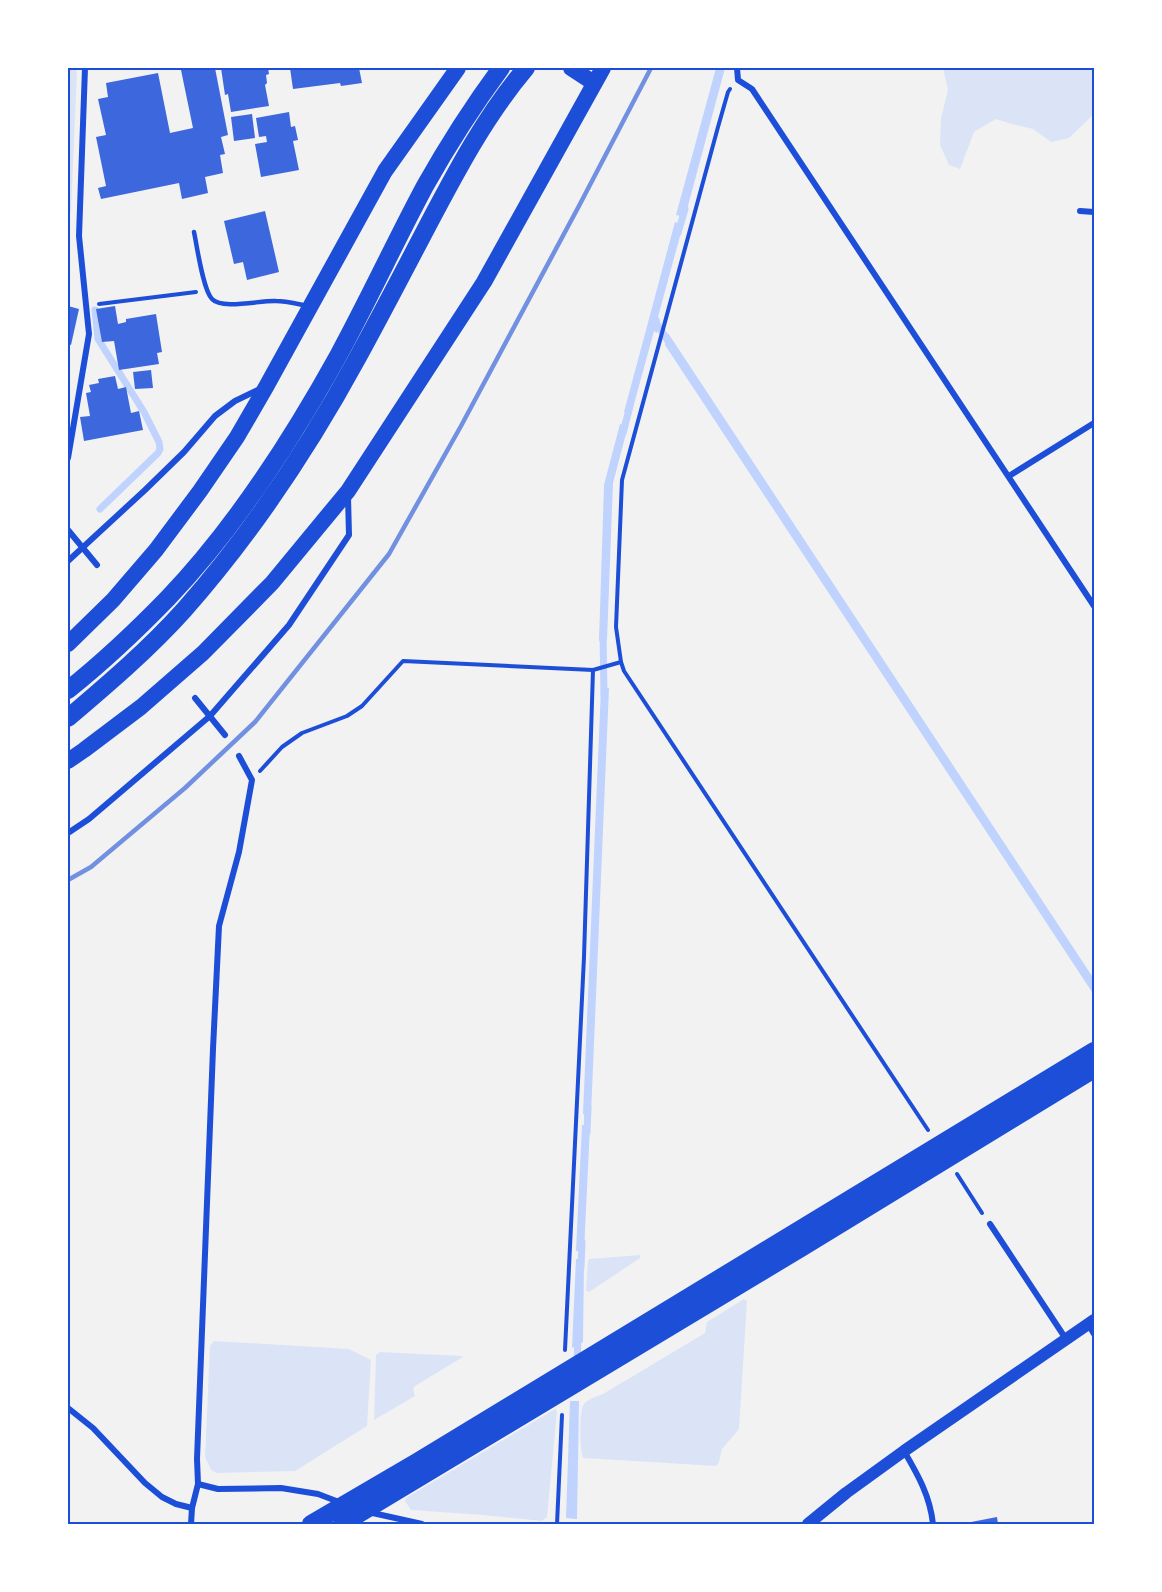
<svg xmlns="http://www.w3.org/2000/svg" width="1162" height="1592" font-family="Overpass,sans-serif">
  <rect width="100%" height="100%" fill="#f2f2f2"/>
  <g fill="#dbe4f7">
    <path d="M 68,68 L 75,68 L 77,72 L 71,212 L 68,213 Z"/>
    <path d="M 943,68 L 1094,68 L 1094,114 L 1069,138 L 1051,142 L 1033,129 L 1012,124 L 996,119 L 974,132 L 960,169 L 949,165 L 940,145 L 941,118 L 948,90 Z"/>
    <path d="M 640,1255 L 640,1258 L 589,1292 L 586,1291 L 588,1261 L 589,1259 Z"/>
    <path d="M 744,1299 L 747,1301 L 739,1429 L 722,1449 L 719,1462 L 716,1466 L 583,1458 C 580,1450 579,1413 583,1406 C 586,1399 596,1397 603,1394 L 705,1333 L 707,1322 Z"/>
    <path d="M 214,1341 L 349,1349 L 371,1360 L 367,1426 L 295,1471 L 217,1473 L 211,1470 L 205,1457 L 210,1346 Z"/>
    <path d="M 380,1352 L 462,1356 L 463,1357 L 415,1386 L 413,1389 L 415,1396 L 374,1420 L 376,1355 Z"/>
    <path d="M 555,1409 L 557,1411 L 547,1517 L 542,1521 L 483,1515 L 411,1510 L 405,1501 L 406,1498 Z"/>
  </g>
  <g fill="#bfd3fe">
    <path d="M 716,68 L 725,68 L 685,217 L 676,215 Z"/>
    <path d="M 675,222 L 683,225 L 658,317 L 660,320 L 657,333 L 654,331 L 631,415 L 624,412 Z"/>
    <path d="M 668,333 L 1094,979 L 1094,995 L 665,345 Z"/>
    <path d="M 620,424 L 628,426 L 613,483 L 607,640 L 599,641 L 604,485 Z"/>
    <path d="M 601,688 L 609,688 L 591,1114 L 583,1114 Z"/>
    <path d="M 582,1125 L 590,1126 L 584,1251 L 576,1251 Z"/>
    <path d="M 576,1259 L 584,1259 L 583,1342 L 572,1348 Z"/>
    <path d="M 570,1401 L 579,1401 L 577,1519 L 566,1518 Z"/>
  </g>
  <g fill="none" stroke-linecap="round" stroke-linejoin="round">
    <g stroke="#bfd3fe" stroke-width="7">
      <path d="M 678,233 L 685,209"/>
      <path d="M 95,310 L 98,339 L 144,412 L 159,442 L 160,449 L 158,453 L 100,509"/>
      <path d="M 655,321 L 672,347"/>
      <path d="M 623,433 L 630,406"/>
      <path d="M 603,634 L 604,695"/>
      <path d="M 587,1132 L 588,1107"/>
      <path d="M 581,1267 L 582,1242"/>
      <path d="M 577,1363 L 578,1338"/>
    </g>
  </g>
  <g fill="#3d67dc">
    <path d="M 192,68 L 215,68 L 228,135 L 221,137 L 225,154 L 220,155 L 223,173 L 205,177 L 208,193 L 182,199 L 179,183 L 101,199 L 98,188 L 106,186 L 96,137 L 106,135 L 98,99 L 108,97 L 106,83 L 158,73 L 170,133 L 193,128 L 181,70 Z"/>
    <path d="M 221,68 L 268,68 L 269,74 L 266,75 L 267,83 L 265,85 L 269,106 L 231,112 L 228,94 L 225,95 Z"/>
    <path d="M 290,68 L 359,68 L 362,83 L 341,86 L 340,83 L 293,89 Z"/>
    <path d="M 289,112 L 291,127 L 295,126 L 298,140 L 293,141 L 299,170 L 261,177 L 255,144 L 267,142 L 266,136 L 259,137 L 256,118 Z"/>
    <path d="M 252,114 L 255,138 L 234,141 L 231,117 Z"/>
    <path d="M 265,211 L 279,272 L 247,280 L 243,262 L 234,264 L 224,221 Z"/>
    <path d="M 68,306 L 79,309 L 71,345 L 68,344 Z"/>
    <path d="M 115,306 L 118,324 L 126,322 L 126,319 L 156,314 L 162,352 L 157,353 L 159,364 L 119,370 L 114,341 L 102,342 L 96,309 Z"/>
    <path d="M 151,370 L 153,388 L 135,389 L 133,372 Z"/>
    <path d="M 115,376 L 118,389 L 126,387 L 131,413 L 139,411 L 143,430 L 84,441 L 80,417 L 90,416 L 86,393 L 91,392 L 89,385 L 99,383 L 98,379 Z"/>
    <path d="M 997,1517 L 998,1524 L 966,1524 L 966,1523 Z"/>
  </g>
  <g fill="none" stroke-linecap="round" stroke-linejoin="round">
    <g stroke="#1d4ed8" stroke-width="4">
      <path d="M 99,304 L 196,292"/>
      <path d="M 621,662 L 624,671 L 928,1130"/>
      <path d="M 260,771 L 282,747 L 302,733 L 347,716 L 362,706 L 403,661 L 593,670 L 621,662 L 616,627 L 622,480 L 718,127 L 728,92 L 730,89"/>
      <path d="M 957,1174 L 982,1213"/>
      <path d="M 565,1350 L 584,957 L 593,670"/>
      <path d="M 557,1524 L 562,1415"/>
    </g>
    <path stroke="#1d4ed8" stroke-width="4.5" d="M 194,232 C 197,246 203,290 212,299 C 222,310 261,300 276,301 C 286,301 297,304 308,306"/>
    <g stroke="#1d4ed8" stroke-width="6">
      <path d="M 737,68 L 738,80 L 752,89 L 1094,606"/>
      <path d="M 1080,211 L 1094,212"/>
      <path d="M 68,458 L 89,334 L 79,236 L 85,68"/>
      <path d="M 1009,476 L 1094,423"/>
      <path d="M 68,530 L 97,565"/>
      <path d="M 68,561 L 145,490 L 184,452 L 215,416 L 235,401 L 260,389"/>
      <path d="M 195,698 L 225,735"/>
      <path d="M 68,833 L 89,819 L 210,716 L 289,625 L 349,535 L 348,497"/>
      <path d="M 990,1224 L 1066,1339"/>
      <path d="M 1088,1324 L 1094,1334"/>
      <path d="M 68,1408 L 93,1428 L 145,1483 L 162,1497 L 176,1504 L 192,1508"/>
      <path d="M 904,1451 C 918,1475 930,1496 933,1524"/>
      <path d="M 198,1484 L 218,1489 L 281,1488 L 318,1494 L 339,1502"/>
      <path d="M 368,1512 L 422,1524"/>
      <path d="M 191,1524 L 192,1508 L 198,1484 L 197,1459 L 213,1049 L 219,926 L 239,852 L 252,780 L 239,756"/>
    </g>
    <path stroke="#1d4ed8" stroke-width="12" d="M 808,1524 L 846,1493 L 904,1451 L 1094,1320"/>
    <g stroke="#1d4ed8" stroke-width="16">
      <path d="M 571,68 L 594,83"/>
      <path d="M 68,644 L 113,600 L 156,550 L 200,491 L 237,437 L 266,387 L 385,171 L 458,68"/>
      <path d="M 68,761 L 84,750 L 141,707 L 203,653 L 272,583 L 348,491 L 484,282 L 603,68"/>
    </g>
    <g stroke="#1d4ed8" stroke-width="18">
      <path d="M 68,690 C 103,662 137,630 168,598 C 235,528 291,441 338,356 C 368,301 395,242 425,186 C 448,145 473,106 501,68"/>
      <path d="M 68,718 C 108,684 149,649 184,610 C 252,533 309,447 358,357 C 382,313 405,269 428,225 C 457,170 486,115 526,68"/>
      <path d="M 311,1524 L 417,1462 L 1094,1051"/>
      <path d="M 342,1524 L 801,1248 L 1094,1069"/>
    </g>
    <path stroke="#7290e2" stroke-width="4.5" d="M 68,880 L 91,867 L 185,788 L 255,722 L 389,554 L 461,426 L 580,204 L 651,68"/>
  </g>
  <rect width="1162" height="1592" fill="none" stroke="#ffffff" stroke-width="138"/>
  <rect x="69" y="69" width="1024" height="1454" fill="none" stroke="#1d4ed8" stroke-width="2"/>
</svg>
